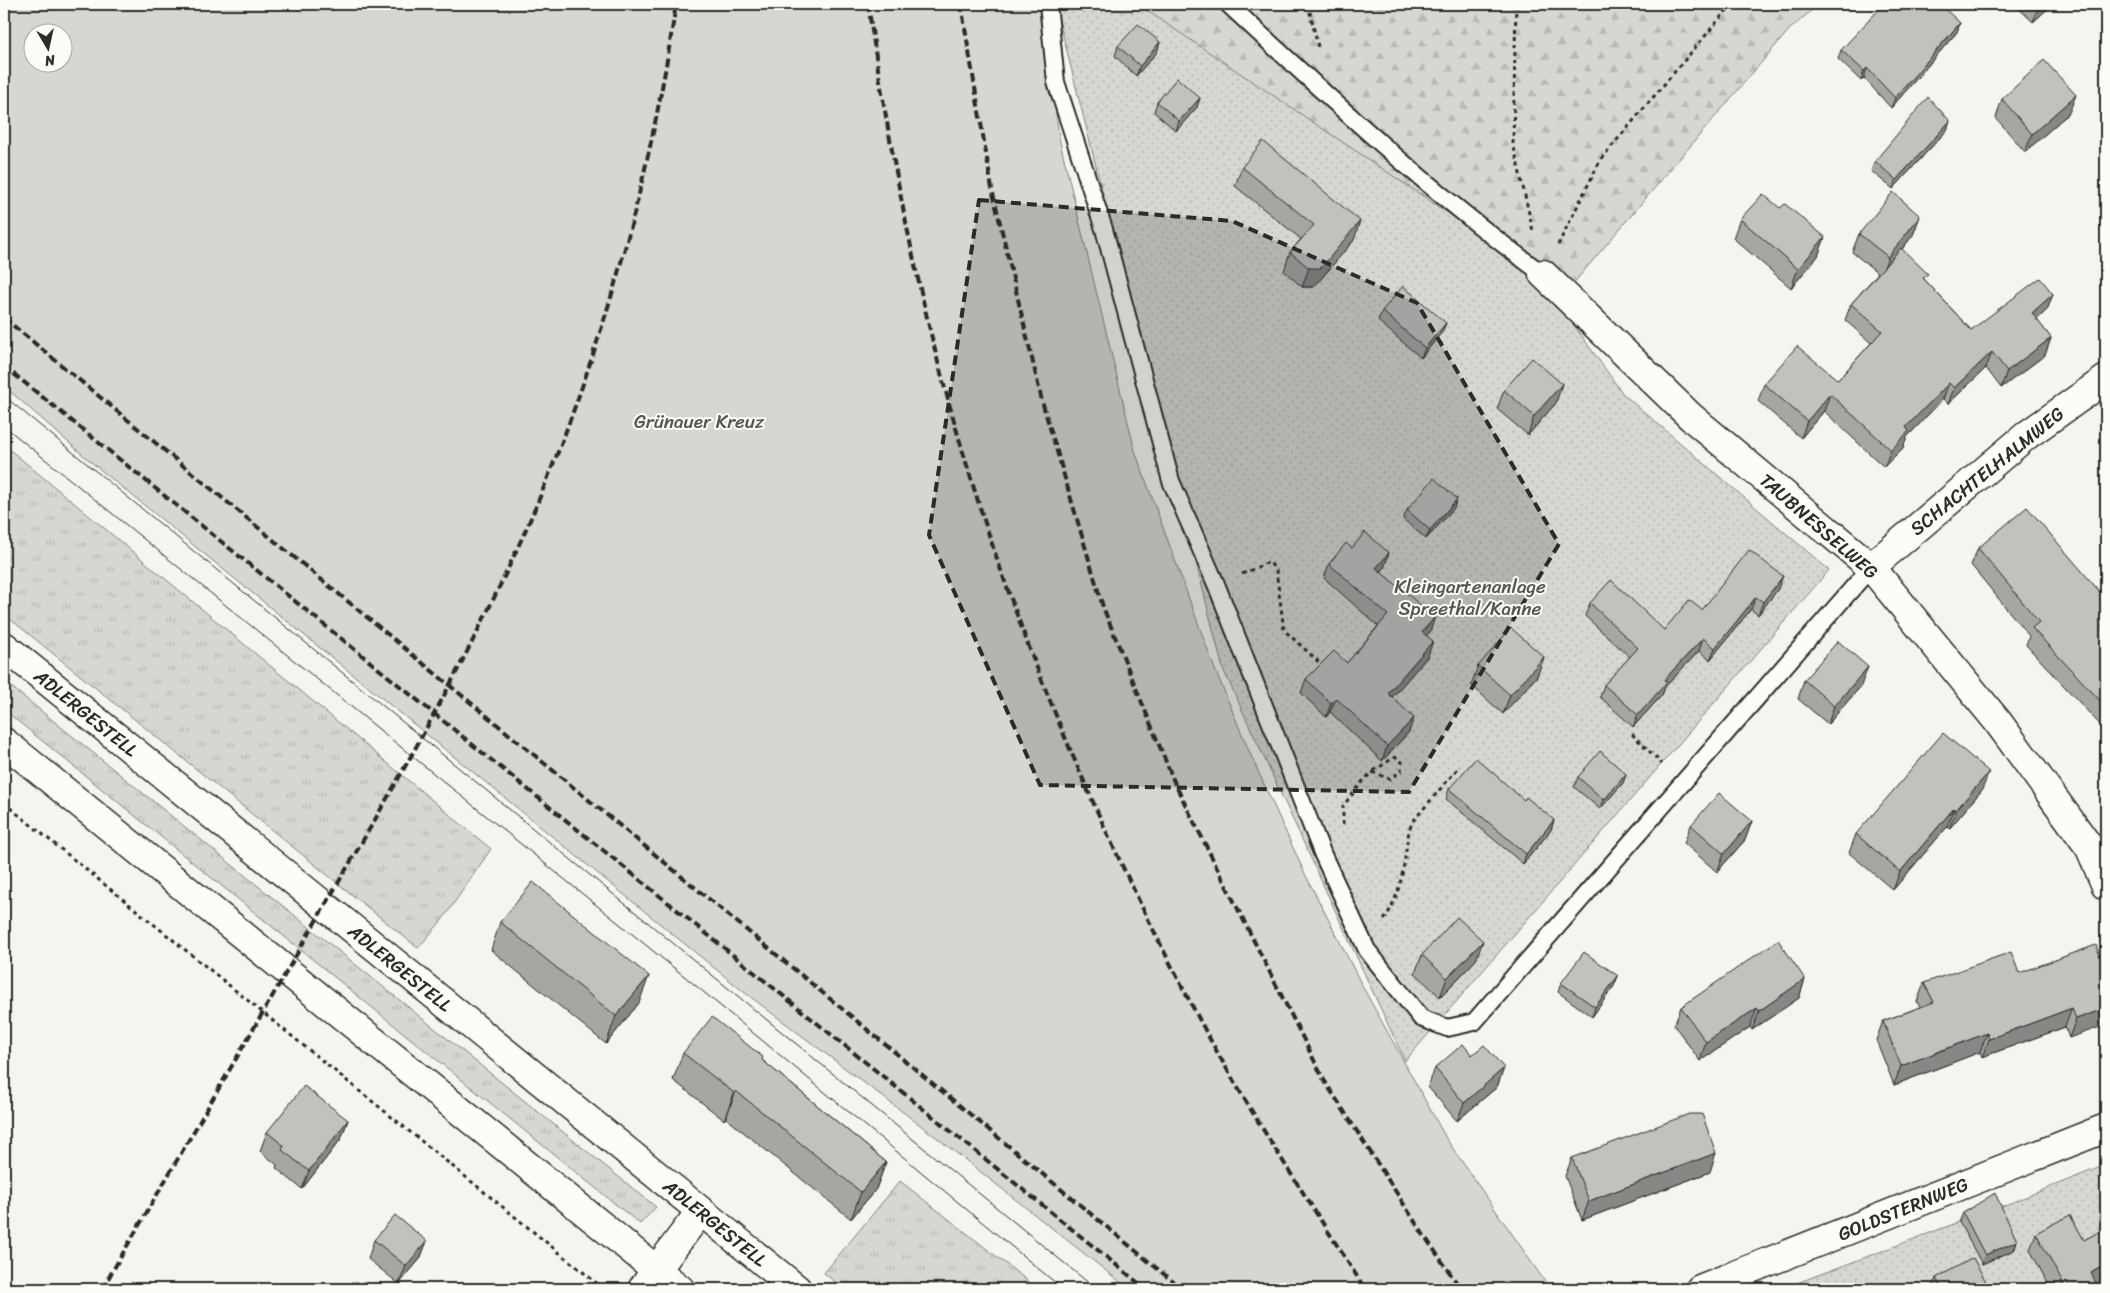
<svg xmlns="http://www.w3.org/2000/svg" width="2110" height="1293" font-family="Sriracha,sans-serif">
  <defs>
    <pattern id="grass-tufts" width="24" height="20" patternUnits="userSpaceOnUse" patternTransform="scale(1.25)"><rect width="24" height="20" fill="#d7d6d2"/><path d="M3 7l-1-3M5 7V3M7 7l1-3M15 17l-1-3M17 17v-4M19 17l1-3" fill="none" stroke="#b9b8b4"/></pattern>
    <pattern id="forest-firs" width="22" height="20" patternUnits="userSpaceOnUse" patternTransform="scale(1.25)"><rect width="22" height="20" fill="#d7d6d2"/><path d="M5 1l3.5 6h-7zM16 11l3.5 6h-7z" fill="#b9b8b4"/></pattern>
    <pattern id="garden-dots" width="8" height="8" patternUnits="userSpaceOnUse" patternTransform="scale(1.25)"><rect width="8" height="8" fill="#d7d6d2"/><path d="M2 2h.1M6 6h.1" fill="none" stroke="#b9b8b4" stroke-width="1.8" stroke-linecap="round"/></pattern>
  </defs>
  <rect width="100%" height="100%" fill="#f5f4ef"/>
  <filter id="ink" filterUnits="userSpaceOnUse"><feTurbulence type="fractalNoise" baseFrequency=".02" numOctaves="2"/><feDisplacementMap in="SourceGraphic" scale="10" xChannelSelector="R" yChannelSelector="G"/><feConvolveMatrix kernelMatrix="1 2 1 2 8 2 1 2 1" color-interpolation-filters="sRGB"/></filter>
  <g filter="url(#ink)">
    <g fill="url(#grass-tufts)" stroke="#81807e">
      <path d="M 4,445 L 491,849 L 443,919 L 418,948 L 4,614 Z"/>
      <path d="M 4,681 L 656,1207 L 640,1224 L 4,710 Z"/>
      <path d="M 900,1181 L 1038,1289 L 844,1289 L 824,1273 Z"/>
    </g>
    <path fill="url(#forest-firs)" stroke="#81807e" d="M 1136,4 L 1819,4 L 1789,30 L 1572,285 L 1536,272 Z"/>
    <path fill="#d7d6d2" stroke="#81807e" fill-rule="evenodd" d="M 4,4 L 1040,4 L 1060,142 L 1135,451 L 1214,667 L 1252,758 L 1306,876 L 1365,991 L 1447,1140 L 1550,1289 L 1129,1289 L 940,1140 L 744,992 L 91,462 L 4,386 ZM 32,32 L 62,32 L 62,62 L 32,62 Z"/>
    <g fill="url(#garden-dots)" stroke="#81807e">
      <path d="M 1055,4 L 1137,4 L 1536,272 L 1623,394 L 1829,570 L 1405,1061 L 1223,669 Z"/>
      <path d="M 2106,1165 L 2106,1289 L 1781,1289 L 1959,1222 L 1976,1211 L 1995,1209 Z"/>
    </g>
    <g fill="none" stroke-linecap="round" stroke-linejoin="round">
      <defs>
        <g id="service">
          <path d="M 1048,4 L 1056,82 L 1104,229 L 1171,481 L 1216,584 L 1323,855 L 1367,950 L 1421,1018 L 1447,1028 L 1474,1022 L 1871,567"/>
          <path d="M 1228,4 C 1329,98 1431,193 1543,274"/>
        </g>
        <g id="minor">
          <path d="M 1543,274 L 1691,417 L 1871,567 L 1998,722 L 2090,848 L 2106,886"/>
          <path d="M 1871,567 L 2027,435 L 2106,379"/>
          <path d="M 642,1289 L 700,1212"/>
          <path d="M 1700,1289 L 2106,1128"/>
        </g>
        <g id="primary">
          <path d="M 4,646 L 797,1289"/>
          <path d="M 4,742 L 680,1289"/>
        </g>
      </defs>
      <use href="#service" stroke="#2b2b2b" stroke-width="20"/>
      <use href="#minor" stroke="#2b2b2b" stroke-width="31"/>
      <use href="#primary" stroke="#2b2b2b" stroke-width="31"/>
      <g stroke="#2b2b2b" stroke-width="3" stroke-dasharray="4 4" stroke-linecap="butt">
        <path d="M 1308,4 L 1318,47"/>
        <path d="M 1516,4 L 1513,143 L 1533,231"/>
        <path d="M 1558,245 L 1601,159 L 1732,4"/>
        <path d="M 1242,574 L 1269,562 L 1276,570 L 1284,630 L 1323,666"/>
        <path d="M 1632,734 L 1662,764"/>
        <path d="M 4,803 L 604,1289"/>
        <path d="M 1343,825 L 1343,806 L 1363,781 L 1372,772 L 1390,779 L 1401,771 L 1402,762 L 1395,757 L 1372,772"/>
        <path d="M 1384,920 C 1395,904 1401,883 1404,864 C 1407,849 1406,835 1413,821 L 1460,766"/>
      </g>
      <use href="#service" stroke="#fdfcf7" stroke-width="16"/>
      <use href="#minor" stroke="#fdfcf7" stroke-width="28"/>
      <use href="#primary" stroke="#fdfcf7" stroke-width="28"/>
      <g stroke="#2b2b2b" stroke-width="1">
        <path d="M 4,396 L 1096,1289"/>
        <path d="M 4,426 L 689,980 L 1063,1289"/>
      </g>
      <g stroke="#2b2b2b" stroke-width="4" stroke-dasharray="8 4" stroke-linecap="butt">
        <path d="M 868,4 C 889,146 916,289 956,428 C 1014,632 1098,828 1197,1015 C 1247,1110 1308,1199 1365,1289"/>
        <path d="M 961,4 L 992,189 L 1042,401 L 1103,607 L 1175,784 L 1324,1080 L 1421,1231 L 1461,1289"/>
        <path d="M 4,318 L 1182,1289"/>
        <path d="M 4,366 L 1146,1289"/>
        <path d="M 102,1289 C 176,1162 250,1035 324,907 C 401,776 477,644 537,504 C 604,344 651,175 676,4"/>
      </g>
    </g>
    <g fill="#a7a6a3" stroke="#2b2b2b">
      <path d="M 2014,4 L 2053,4 L 2033,22 Z"/>
      <path d="M 1960,23 L 1957,32 L 1891,108 L 1864,78 L 1861,81 L 1838,59 L 1841,50 Z"/>
      <path d="M 1160,42 L 1157,52 L 1136,76 L 1115,56 L 1118,46 Z"/>
      <path d="M 1200,98 L 1197,107 L 1176,131 L 1154,112 L 1157,102 Z"/>
      <path d="M 2002,99 L 2069,113 L 2025,152 L 1996,118 Z"/>
      <path d="M 1950,121 L 1947,130 L 1893,189 L 1871,171 L 1875,161 Z"/>
      <path d="M 2106,142 L 2106,159 L 2102,153 Z"/>
      <path d="M 1242,167 L 1354,240 L 1314,287 L 1302,287 L 1284,271 L 1290,252 L 1301,239 L 1235,186 Z"/>
      <path d="M 1780,208 L 1825,237 L 1818,256 L 1791,288 L 1733,238 L 1740,219 Z"/>
      <path d="M 1920,216 L 1913,235 L 1902,249 L 1925,280 L 1971,330 L 2053,294 L 2047,310 L 2037,320 L 2051,338 L 2045,355 L 2001,388 L 1986,368 L 1948,404 L 1943,399 L 1907,437 L 1903,448 L 1884,467 L 1824,411 L 1801,438 L 1758,401 L 1764,384 L 1838,380 L 1871,343 L 1845,320 L 1851,304 L 1878,273 L 1852,252 L 1859,234 Z"/>
      <path d="M 1382,311 L 1446,323 L 1442,332 L 1421,358 L 1378,321 Z"/>
      <path d="M 1504,390 L 1556,403 L 1528,435 L 1497,409 Z"/>
      <path d="M 1454,508 L 1426,539 L 1403,519 L 1407,510 Z"/>
      <path d="M 1352,548 L 1389,553 L 1384,568 L 1381,572 L 1430,632 L 1426,636 L 1428,656 L 1392,697 L 1409,732 L 1382,761 L 1330,712 L 1326,717 L 1301,693 L 1306,679 L 1347,663 L 1378,626 L 1324,578 L 1329,564 Z"/>
      <path d="M 1978,548 L 2106,599 L 2106,729 L 2105,730 L 2026,645 L 2029,636 L 1971,565 Z"/>
      <path d="M 1778,589 L 1758,615 L 1751,609 L 1710,660 L 1699,651 L 1665,687 L 1662,695 L 1633,727 L 1600,697 L 1604,685 L 1630,657 L 1585,616 L 1590,603 L 1664,630 L 1702,610 Z"/>
      <path d="M 1544,657 L 1537,676 L 1503,714 L 1471,685 L 1478,666 Z"/>
      <path d="M 1804,680 L 1861,686 L 1828,724 L 1798,699 Z"/>
      <path d="M 1626,774 L 1623,783 L 1600,809 L 1574,787 L 1578,777 Z"/>
      <path d="M 1449,789 L 1554,820 L 1551,830 L 1523,864 L 1446,799 Z"/>
      <path d="M 1982,790 L 1949,829 L 1947,827 L 1893,890 L 1849,853 L 1856,834 Z"/>
      <path d="M 1752,821 L 1745,840 L 1717,872 L 1684,843 L 1691,825 Z"/>
      <path d="M 500,922 L 639,1003 L 606,1044 L 491,950 Z"/>
      <path d="M 1422,955 L 1476,960 L 1440,997 L 1415,973 Z"/>
      <path d="M 2019,973 L 2106,973 L 2069,1038 L 2065,1027 L 1982,1057 L 1980,1052 L 1894,1085 L 1876,1040 L 1883,1021 L 1920,1007 L 1917,1002 L 1924,983 Z"/>
      <path d="M 1618,976 L 1614,986 L 1592,1017 L 1558,992 L 1561,983 Z"/>
      <path d="M 1805,979 L 1799,998 L 1752,1030 L 1750,1027 L 1700,1061 L 1674,1025 L 1681,1007 Z"/>
      <path d="M 683,1053 L 762,1060 L 886,1162 L 876,1189 L 851,1219 L 726,1118 L 724,1120 L 673,1080 Z"/>
      <path d="M 1472,1055 L 1504,1068 L 1497,1087 L 1457,1121 L 1428,1087 L 1435,1068 Z"/>
      <path d="M 348,1120 L 341,1139 L 302,1189 L 276,1168 L 277,1165 L 260,1151 L 267,1132 Z"/>
      <path d="M 1572,1158 L 1710,1172 L 1582,1220 L 1565,1176 Z"/>
      <path d="M 1963,1213 L 2017,1241 L 2014,1250 L 1982,1264 L 1959,1222 Z"/>
      <path d="M 2036,1233 L 2096,1283 L 2098,1289 L 2051,1289 L 2030,1250 Z"/>
      <path d="M 374,1240 L 427,1241 L 420,1259 L 399,1284 L 368,1259 Z"/>
      <path d="M 1936,1278 L 1990,1289 L 1932,1289 Z"/>
    </g>
    <g fill="#888785" stroke="#2b2b2b">
      <path d="M 2041,4 L 2053,4 L 2033,22 L 2039,5 Z"/>
      <path d="M 1960,23 L 1957,32 L 1891,108 L 1895,98 Z"/>
      <path d="M 1160,42 L 1157,52 L 1136,76 L 1140,66 Z"/>
      <path d="M 1867,68 L 1864,78 L 1861,81 L 1864,71 Z"/>
      <path d="M 2076,95 L 2069,113 L 2025,152 L 2032,134 Z"/>
      <path d="M 1200,98 L 1197,107 L 1176,131 L 1179,121 Z"/>
      <path d="M 1950,121 L 1947,130 L 1893,189 L 1896,180 Z"/>
      <path d="M 1920,216 L 1913,235 L 1881,275 L 1888,257 Z"/>
      <path d="M 1360,221 L 1354,240 L 1314,287 L 1302,287 L 1309,268 Z"/>
      <path d="M 1825,237 L 1818,256 L 1791,288 L 1798,269 Z"/>
      <path d="M 2053,294 L 2047,310 L 2026,330 L 2032,313 Z"/>
      <path d="M 1446,323 L 1442,332 L 1421,358 L 1425,348 Z"/>
      <path d="M 2051,338 L 2045,355 L 2001,388 L 2007,371 Z"/>
      <path d="M 1992,352 L 1986,368 L 1948,404 L 1954,388 Z"/>
      <path d="M 1949,383 L 1943,399 L 1907,437 L 1903,448 L 1884,467 L 1891,450 L 1906,427 Z"/>
      <path d="M 1562,384 L 1556,403 L 1528,435 L 1534,416 Z"/>
      <path d="M 1830,394 L 1824,411 L 1801,438 L 1807,421 Z"/>
      <path d="M 1457,499 L 1454,508 L 1426,539 L 1430,530 Z"/>
      <path d="M 1389,553 L 1384,568 L 1371,583 L 1376,568 Z"/>
      <path d="M 1783,576 L 1778,589 L 1758,615 L 1763,602 Z"/>
      <path d="M 1756,597 L 1751,609 L 1710,660 L 1715,648 Z"/>
      <path d="M 1435,617 L 1430,632 L 1417,647 L 1422,632 Z"/>
      <path d="M 2106,622 L 2106,634 L 2102,626 Z"/>
      <path d="M 1703,638 L 1699,651 L 1665,687 L 1662,695 L 1633,727 L 1638,715 L 1664,680 Z"/>
      <path d="M 1433,641 L 1428,656 L 1383,708 L 1388,693 Z"/>
      <path d="M 1544,657 L 1537,676 L 1503,714 L 1510,695 Z"/>
      <path d="M 1868,667 L 1861,686 L 1828,724 L 1834,706 Z"/>
      <path d="M 1336,698 L 1330,712 L 1326,717 L 1331,703 Z"/>
      <path d="M 1414,718 L 1409,732 L 1382,761 L 1387,746 Z"/>
      <path d="M 1989,772 L 1982,790 L 1949,829 L 1956,810 Z"/>
      <path d="M 1626,774 L 1623,783 L 1600,809 L 1604,800 Z"/>
      <path d="M 1954,808 L 1947,827 L 1893,890 L 1900,872 Z"/>
      <path d="M 1554,820 L 1551,830 L 1523,864 L 1526,854 Z"/>
      <path d="M 1752,821 L 1745,840 L 1717,872 L 1724,854 Z"/>
      <path d="M 1483,941 L 1476,960 L 1440,997 L 1447,978 Z"/>
      <path d="M 649,976 L 639,1003 L 606,1044 L 616,1016 Z"/>
      <path d="M 1618,976 L 1614,986 L 1592,1017 L 1595,1007 Z"/>
      <path d="M 1805,979 L 1799,998 L 1752,1030 L 1759,1011 Z"/>
      <path d="M 1757,1008 L 1750,1027 L 1700,1061 L 1706,1042 Z"/>
      <path d="M 2072,1008 L 2065,1027 L 1982,1057 L 1989,1039 Z"/>
      <path d="M 2106,1008 L 2106,1025 L 2069,1038 L 2076,1019 Z"/>
      <path d="M 1987,1033 L 1980,1052 L 1894,1085 L 1901,1066 Z"/>
      <path d="M 1504,1068 L 1497,1087 L 1457,1121 L 1464,1103 Z"/>
      <path d="M 736,1091 L 726,1118 L 724,1120 L 734,1093 Z"/>
      <path d="M 348,1120 L 341,1139 L 302,1189 L 309,1171 Z"/>
      <path d="M 1716,1153 L 1710,1172 L 1582,1220 L 1589,1201 Z"/>
      <path d="M 886,1162 L 876,1189 L 851,1219 L 861,1192 Z"/>
      <path d="M 427,1241 L 420,1259 L 399,1284 L 406,1266 Z"/>
      <path d="M 2017,1241 L 2014,1250 L 1982,1264 L 1985,1255 Z"/>
      <path d="M 2106,1264 L 2106,1278 L 2085,1289 L 2091,1273 Z"/>
    </g>
    <g fill="#c2c1be" stroke="#2b2b2b">
      <path d="M 1884,4 L 1940,4 L 1960,23 L 1895,98 L 1867,68 L 1864,71 L 1841,50 Z"/>
      <path d="M 1138,24 L 1160,42 L 1140,66 L 1118,46 Z"/>
      <path d="M 2044,60 L 2076,95 L 2032,134 L 2002,99 Z"/>
      <path d="M 1177,78 L 1200,98 L 1179,121 L 1157,102 Z"/>
      <path d="M 1928,97 L 1950,121 L 1896,180 L 1875,161 Z"/>
      <path d="M 1263,141 L 1360,221 L 1321,268 L 1309,268 L 1290,252 L 1314,225 L 1242,167 Z"/>
      <path d="M 1893,192 L 1920,216 L 1888,257 L 1859,234 Z"/>
      <path d="M 1763,194 L 1780,208 L 1785,204 L 1825,237 L 1798,269 L 1740,219 Z"/>
      <path d="M 1901,248 L 1928,274 L 1923,278 L 1971,330 L 2040,278 L 2053,294 L 2032,313 L 2051,338 L 2007,371 L 1992,352 L 1954,388 L 1949,383 L 1906,427 L 1909,431 L 1891,450 L 1830,394 L 1807,421 L 1764,384 L 1797,346 L 1838,380 L 1882,331 L 1851,304 Z"/>
      <path d="M 1403,286 L 1446,323 L 1425,348 L 1382,311 Z"/>
      <path d="M 1532,358 L 1562,384 L 1534,416 L 1504,390 Z"/>
      <path d="M 1434,478 L 1457,499 L 1430,530 L 1407,510 Z"/>
      <path d="M 2027,507 L 2106,599 L 2106,622 L 2102,626 L 2106,631 L 2106,707 L 2032,628 L 2039,622 L 1978,548 Z"/>
      <path d="M 1365,532 L 1389,553 L 1376,568 L 1435,617 L 1422,632 L 1433,641 L 1388,693 L 1414,718 L 1387,746 L 1336,698 L 1331,703 L 1306,679 L 1334,651 L 1347,663 L 1388,615 L 1329,564 L 1346,543 L 1352,548 Z"/>
      <path d="M 1749,550 L 1783,576 L 1763,602 L 1756,597 L 1715,648 L 1703,638 L 1664,680 L 1667,682 L 1638,715 L 1604,685 L 1638,648 L 1590,603 L 1611,580 L 1664,630 L 1689,600 L 1702,610 Z"/>
      <path d="M 1511,628 L 1544,657 L 1510,695 L 1478,666 Z"/>
      <path d="M 1838,641 L 1868,667 L 1834,706 L 1804,680 Z"/>
      <path d="M 1943,733 L 1989,772 L 1956,810 L 1954,808 L 1900,872 L 1856,834 Z"/>
      <path d="M 1600,751 L 1626,774 L 1604,800 L 1578,777 Z"/>
      <path d="M 1476,758 L 1524,800 L 1526,797 L 1554,820 L 1526,854 L 1449,789 Z"/>
      <path d="M 1719,793 L 1752,821 L 1724,854 L 1691,825 Z"/>
      <path d="M 533,882 L 649,976 L 616,1016 L 500,922 Z"/>
      <path d="M 1457,917 L 1483,941 L 1447,978 L 1422,955 Z"/>
      <path d="M 1778,940 L 1805,979 L 1759,1011 L 1757,1008 L 1706,1042 L 1681,1007 Z"/>
      <path d="M 2096,945 L 2106,973 L 2106,1008 L 2076,1019 L 2072,1008 L 1989,1039 L 1987,1033 L 1901,1066 L 1883,1021 L 1934,1002 L 1924,983 L 2011,952 L 2019,973 Z"/>
      <path d="M 1584,952 L 1618,976 L 1595,1007 L 1561,983 Z"/>
      <path d="M 712,1017 L 763,1057 L 762,1060 L 886,1162 L 861,1192 L 736,1091 L 734,1093 L 683,1053 Z"/>
      <path d="M 1463,1044 L 1472,1055 L 1484,1045 L 1504,1068 L 1464,1103 L 1435,1068 Z"/>
      <path d="M 304,1086 L 348,1120 L 309,1171 L 282,1150 L 284,1146 L 267,1132 Z"/>
      <path d="M 1689,1114 L 1702,1114 L 1716,1153 L 1589,1201 L 1572,1158 Z"/>
      <path d="M 1995,1193 L 2017,1241 L 1985,1255 L 1963,1213 Z"/>
      <path d="M 395,1215 L 427,1241 L 406,1266 L 374,1240 Z"/>
      <path d="M 2070,1215 L 2084,1240 L 2106,1228 L 2106,1264 L 2091,1273 L 2098,1289 L 2066,1289 L 2036,1233 Z"/>
      <path d="M 1973,1258 L 1990,1289 L 1942,1289 L 1936,1278 Z"/>
    </g>
  </g>
  <path fill="#2b2b2b" fill-opacity="0.2" stroke="#2b2b2b" stroke-width="4" stroke-dasharray="10 6" stroke-linejoin="round" d="M 979,200 L 1232,221 L 1417,303 L 1559,544 L 1409,792 L 1040,785 L 929,535 Z"/>
  <g text-anchor="middle" dominant-baseline="central" stroke-width="4" stroke-linejoin="round" paint-order="stroke">
    <g font-size="19" fill="#565655" stroke="#fdfcf7">
      <text x="699" y="421">Grünauer Kreuz</text>
      <text x="1470" y="586">Kleingartenanlage<tspan x="1470" dy="22">Spreethal/Kanne</tspan></text>
    </g>
    <g font-size="19" fill="#2b2b2b" stroke="#fdfcf7">
      <text transform="translate(1987 471) rotate(-39)">SCHACHTELHALMWEG</text>
      <text transform="translate(1819 526) rotate(41)">TAUBNESSELWEG</text>
      <text transform="translate(86 713) rotate(39)">ADLERGESTELL</text>
      <text transform="translate(400 968) rotate(39)">ADLERGESTELL</text>
      <text transform="translate(1903 1209) rotate(-22)">GOLDSTERNWEG</text>
      <text transform="translate(715 1223) rotate(39)">ADLERGESTELL</text>
    </g>
  </g>
  <rect width="2110" height="1293" fill="none" stroke="#fdfcf7" stroke-width="20"/>
  <rect x="10" y="10" width="2090" height="1273" fill="none" stroke="#2b2b2b" stroke-width="2" filter="url(#ink)"/>
  <g transform="translate(48 48) rotate(171)"><circle r="24" fill="#fdfcf7" stroke="#a9a8a5"/>
  <path d="M0-4L9 19L0 12L-9 19Z" fill="#2b2b2b"/>
  <text y="-8" font-size="14" font-weight="bold" text-anchor="middle" fill="#2b2b2b">N</text>
  </g>
</svg>
